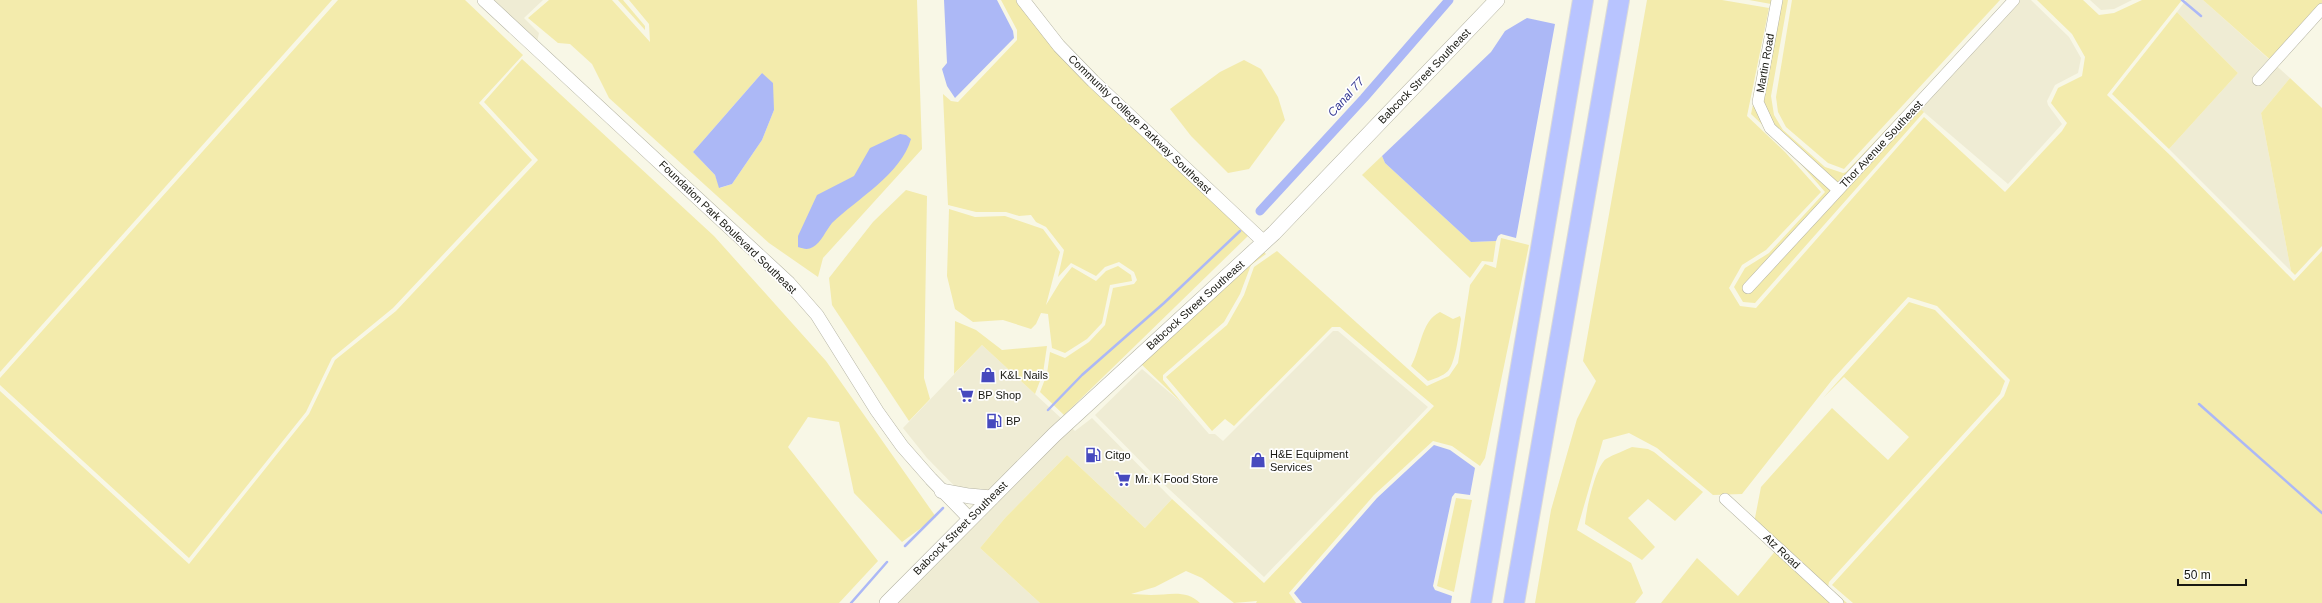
<svg xmlns="http://www.w3.org/2000/svg" width="2322" height="603" font-family="Helvetica,sans-serif">
  <rect width="100%" height="100%" fill="#f8f7e6"/>
  <g fill="#efecd4">
    <path d="M 492,0 L 543,0 L 524,18 L 539,33 L 537,42 Z"/>
    <path d="M 2006,0 L 2031,0 L 2069,37 L 2081,58 L 2078,73 L 2055,85 L 2047,101 L 2048,105 L 2062,124 L 2008,184 L 1912,102 Z"/>
    <path d="M 2090,0 L 2132,0 L 2114,9 L 2101,10 Z"/>
    <path d="M 2186,0 L 2203,0 L 2290,78 L 2261,113 L 2291,271 L 2169,149 L 2238,73 L 2177,12 Z"/>
    <path d="M 1333,331 L 1338,331 L 1428,407 L 1264,577 L 1157,478 L 1095,415 L 1142,369 L 1183,404 L 1209,434 L 1215,434 L 1223,441 Z"/>
    <path d="M 982,345 L 1075,431 L 1092,418 L 1172,499 L 1145,528 L 1067,455 L 1005,518 L 980,548 L 1040,603 L 887,603 L 975,523 L 985,517 L 927,458 L 903,428 Z"/>
  </g>
  <g fill="#f3ebac" fill-rule="evenodd">
    <path d="M 0,0 L 332,0 L 0,372 Z"/>
    <path d="M 338,0 L 465,0 L 523,55 L 479,103 L 532,160 L 393,308 L 332,358 L 306,412 L 189,558 L 0,385 L 0,378 Z"/>
    <path d="M 549,0 L 612,0 L 650,42 L 649,24 L 629,0 L 917,0 L 922,149 L 823,258 L 818,277 L 769,243 L 609,98 L 592,64 L 570,44 L 558,43 L 528,18 ZM 762,73 L 774,110 L 762,140 L 732,184 L 720,188 L 715,175 L 693,152 Z"/>
    <path d="M 618,0 L 623,0 L 645,26 L 645,30 Z"/>
    <path d="M 1001,0 L 1017,0 L 1249,235 L 1064,415 L 1040,392 L 1047,374 L 1050,352 L 1065,358 L 1089,342 L 1105,325 L 1113,288 L 1134,284 L 1137,280 L 1134,272 L 1119,262 L 1105,267 L 1096,276 L 1071,263 L 1058,277 L 1064,250 L 1046,227 L 1036,222 L 1031,215 L 1019,216 L 1006,212 L 976,212 L 948,205 L 943,94 L 951,101 L 958,102 L 1017,40 L 1017,30 Z"/>
    <path d="M 1647,0 L 1722,0 L 1769,8 L 1747,116 L 1785,152 L 1821,192 L 1766,250 L 1742,265 L 1729,288 L 1740,306 L 1756,308 L 1924,117 L 2005,192 L 2062,131 L 2067,123 L 2051,103 L 2058,88 L 2082,76 L 2085,57 L 2072,34 L 2037,0 L 2083,0 L 2099,15 L 2114,13 L 2142,0 L 2182,0 L 2107,95 L 2172,157 L 2294,281 L 2322,251 L 2322,603 L 1853,603 L 1832,585 L 2004,396 L 2010,380 L 1937,306 L 1908,297 L 1832,380 L 1742,494 L 1713,495 L 1657,448 L 1629,433 L 1603,440 L 1577,530 L 1631,563 L 1643,593 L 1635,603 L 1535,603 L 1551,510 L 1577,419 L 1596,381 L 1583,361 Z"/>
    <path d="M 1749,0 L 1788,0 L 1771,96 L 1774,115 L 1783,130 L 1825,167 L 1843,173 L 1846,172 L 1912,102 L 1924,112 L 1755,303 L 1743,302 L 1734,287 L 1745,268 L 1769,253 L 1825,192 L 1788,149 L 1751,114 L 1774,8 L 1771,4 Z"/>
    <path d="M 1792,0 L 2000,0 L 1844,169 L 1828,163 L 1786,127 L 1778,112 L 1776,97 Z"/>
    <path d="M 2203,0 L 2322,0 L 2322,16 L 2275,64 Z"/>
    <path d="M 2177,12 L 2238,73 L 2169,149 L 2112,94 Z"/>
    <path d="M 522,59 L 714,236 L 826,361 L 936,517 L 902,542 L 854,493 L 839,422 L 808,417 L 788,447 L 878,561 L 839,603 L 0,603 L 0,391 L 189,564 L 309,414 L 335,360 L 396,311 L 538,160 L 484,102 Z"/>
    <path d="M 1244,60 L 1261,69 L 1278,97 L 1285,120 L 1249,169 L 1228,173 L 1191,136 L 1170,109 L 1220,72 Z"/>
    <path d="M 2290,78 L 2322,108 L 2322,246 L 2295,275 L 2291,271 L 2261,113 Z"/>
    <path d="M 1382,156 L 1385,163 L 1471,242 L 1496,241 L 1493,262 L 1482,261 L 1470,278 L 1362,175 Z"/>
    <path d="M 906,190 L 927,196 L 924,378 L 930,399 L 909,421 L 832,305 L 829,278 L 873,222 Z"/>
    <path d="M 949,209 L 975,217 L 1005,216 L 1043,229 L 1060,252 L 1046,305 L 1060,282 L 1072,267 L 1096,281 L 1106,271 L 1118,266 L 1131,275 L 1132,281 L 1110,285 L 1102,323 L 1087,339 L 1065,353 L 1052,348 L 1048,314 L 1041,313 L 1036,324 L 1031,329 L 1003,320 L 973,322 L 955,309 L 947,276 Z"/>
    <path d="M 1501,238 L 1529,245 L 1485,458 L 1480,466 L 1452,446 L 1433,441 L 1374,495 L 1289,593 L 1296,603 L 1256,603 L 1257,601 L 1234,603 L 1202,578 L 1186,571 L 1155,587 L 1131,594 C 1138,594 1145,595 1151,595 C 1169,595 1186,589 1200,603 L 1040,603 L 980,548 L 1005,518 L 1067,455 L 1145,528 L 1172,499 L 1264,583 L 1434,406 L 1340,327 L 1332,327 L 1234,426 L 1225,419 L 1212,431 L 1166,377 L 1227,325 L 1244,295 L 1254,267 L 1277,251 L 1427,386 L 1449,376 L 1458,363 L 1470,285 L 1485,264 L 1496,268 Z"/>
    <path d="M 1262,250 L 1266,254 L 1251,265 L 1240,294 L 1224,322 L 1163,375 L 1163,380 L 1183,404 L 1139,362 Z"/>
    <path d="M 1909,302 L 1935,310 L 2005,381 L 2000,394 L 1829,582 L 1828,587 L 1847,603 L 1661,603 L 1697,558 L 1738,596 L 1777,549 L 1754,523 L 1761,487 L 1832,408 L 1888,460 L 1909,437 L 1844,377 L 1823,398 Z"/>
    <path d="M 1440,312 L 1453,319 L 1460,316 L 1461,319 C 1459,331 1456,362 1448,371 C 1443,376 1434,379 1428,381 L 1411,366 C 1421,349 1421,321 1440,312 Z"/>
    <path d="M 955,321 L 976,330 L 1002,350 L 1047,346 L 1043,373 L 1035,394 L 982,345 L 954,374 Z"/>
    <path d="M 1632,447 L 1648,449 L 1654,452 L 1703,492 L 1675,521 L 1648,499 L 1628,518 L 1655,547 L 1642,560 L 1585,524 C 1586,511 1595,467 1606,459 C 1614,454 1624,451 1632,447 Z"/>
    <path d="M 1456,498 L 1472,500 L 1454,592 L 1437,586 Z"/>
  </g>
  <g fill="#acb8f6">
    <path d="M 944,0 L 997,0 L 1013,31 L 1014,38 L 955,98 L 947,86 L 942,69 L 947,63 Z"/>
    <path d="M 1527,18 L 1555,24 L 1516,238 L 1501,234 L 1498,236 L 1496,241 L 1471,242 L 1385,163 L 1382,156 L 1491,52 L 1505,31 Z"/>
    <path d="M 762,73 L 773,83 L 774,110 L 762,140 L 732,184 L 719,188 L 715,175 L 693,152 Z"/>
    <path d="M 900,134 L 906,135 L 911,139 C 901,174 857,199 832,223 C 826,230 821,243 813,247 C 808,250 804,249 798,247 L 798,236 L 817,195 L 854,176 L 870,148 Z"/>
    <path d="M 1434,445 L 1450,450 L 1475,468 L 1470,495 L 1455,493 L 1452,497 L 1433,586 L 1435,590 L 1452,596 L 1451,603 L 1302,603 L 1294,593 L 1377,498 Z"/>
  </g>
  <g fill="none" stroke-linecap="round" stroke-linejoin="round">
    <g stroke="#acb8f6" stroke-width="2.5">
      <path d="M 2182,0 L 2201,16"/>
      <path d="M 2199,404 L 2322,513"/>
      <path d="M 1048,410 L 1082,375 L 1164,303 L 1240,231"/>
      <path d="M 905,546 L 943,508"/>
      <path d="M 851,603 L 887,562"/>
    </g>
    <path stroke="#acb8f6" stroke-width="9" d="M 1260,211 L 1364,98 L 1449,0"/>
    <defs>
      <g id="minor">
        <path d="M 1777,0 L 1758,102 L 1770,128 L 1838,190"/>
        <path d="M 2258,80 L 2322,9"/>
        <path d="M 1748,288 L 2014,0"/>
        <path d="M 1725,499 L 1838,603"/>
      </g>
      <g id="tertiary">
        <path d="M 484,0 L 789,283 L 817,315 L 877,411 L 902,446 L 931,479 L 970,519"/>
        <path d="M 1023,0 L 1059,46 L 1093,81 L 1264,242"/>
      </g>
      <g id="secondary">
        <path d="M 942,491 L 969,496 L 991,498"/>
        <path d="M 887,603 L 1054,435 L 1274,233 L 1497,0"/>
      </g>
      <g id="motorway">
        <path d="M 1481,603 L 1583,0"/>
        <path d="M 1514,603 L 1619,0"/>
      </g>
    </defs>
    <use href="#minor" stroke="#b5b4a4" stroke-width="12"/>
    <use href="#tertiary" stroke="#b5b4a4" stroke-width="14"/>
    <use href="#secondary" stroke="#b5b4a4" stroke-width="16"/>
    <use href="#motorway" stroke="#dadad9" stroke-width="22"/>
    <use href="#minor" stroke="#fff" stroke-width="11"/>
    <use href="#tertiary" stroke="#fff" stroke-width="13"/>
    <use href="#secondary" stroke="#fff" stroke-width="15"/>
    <use href="#motorway" stroke="#b8c4ff" stroke-width="20"/>
  </g>
  <defs>
    <symbol id="shop-bare" viewBox="-9 -9 18 18"><path d="M-5-2.5h2.3a2.7 3.5 0 0 1 5.4 0H5L5.5 6h-11ZM-1.5-2.5h3a1.5 2.3 0 0 0-3 0Z" fill="#4649be" stroke="#fff" stroke-width="2.5" paint-order="stroke"/></symbol>
    <symbol id="supermarket-bare" viewBox="-9 -9 18 18"><path d="M-6-5.5h2.5l.6 2H6L4.5 2H-2.5L-4.4-4H-6ZM-1.5 3.2a1.3 1.3 0 1 0 .1 0ZM3 3.2a1.3 1.3 0 1 0 .1 0Z" fill="#4649be" stroke="#fff" stroke-width="2.5" paint-order="stroke"/></symbol>
    <symbol id="fuel-bare" viewBox="-9 -9 18 18"><path d="M-5.5-6h7V0h2V4h1.3V-2.5L3-4.5l.8-.8L6-3V5H2.5V1h-1V6h-7ZM-4.2-4.7v3.2H.2V-4.7Z" fill="#4649be" stroke="#fff" stroke-width="2.5" paint-order="stroke"/></symbol>
  </defs>
  <g fill-rule="evenodd">
    <use href="#shop-bare" x="977" y="364" width="22" height="22"/>
    <use href="#supermarket-bare" x="955" y="384" width="22" height="22"/>
    <use href="#fuel-bare" x="983" y="410" width="22" height="22"/>
    <use href="#fuel-bare" x="1082" y="444" width="22" height="22"/>
    <use href="#shop-bare" x="1247" y="449" width="22" height="22"/>
    <use href="#supermarket-bare" x="1112" y="468" width="22" height="22"/>
  </g>
  <g text-anchor="middle" dominant-baseline="central" stroke-width="3.5" stroke-linejoin="round" paint-order="stroke">
    <g font-size="11" fill="#181812" stroke="#fff">
      <text transform="translate(1765 63) rotate(-80)">Martin Road</text>
      <text transform="translate(1424 76) rotate(-46)">Babcock Street Southeast</text>
      <text transform="translate(1140 124) rotate(44)">Community College Parkway Southeast</text>
      <text transform="translate(1881 144) rotate(-47)">Thor Avenue Southeast</text>
      <text transform="translate(728 227) rotate(44)">Foundation Park Boulevard Southeast</text>
      <text transform="translate(1195 305) rotate(-42)">Babcock Street Southeast</text>
      <text transform="translate(960 528) rotate(-45)">Babcock Street Southeast</text>
      <text transform="translate(1782 551) rotate(43)">Atz Road</text>
    </g>
    <g font-size="11" fill="#181812" stroke="#fff" text-anchor="start">
      <text x="1000" y="375">K&amp;L Nails</text>
      <text x="978" y="395">BP Shop</text>
      <text x="1006" y="421">BP</text>
      <text x="1270" y="454">H&amp;E Equipment<tspan x="1270" dy="13">Services</tspan></text>
      <text x="1105" y="455">Citgo</text>
      <text x="1135" y="479">Mr. K Food Store</text>
    </g>
    <g font-size="12" font-style="italic" fill="#383c94" stroke="#fff">
      <text transform="translate(1346 97) rotate(-48)">Canal 77</text>
    </g>
  </g>
  <path d="M2178 579v6h68v-6" fill="none" stroke="#181812" stroke-width="2"/>
  <text x="2184" y="579" font-size="12" fill="#181812" stroke="#ffffff" stroke-width="3" paint-order="stroke">50 m</text>
</svg>
